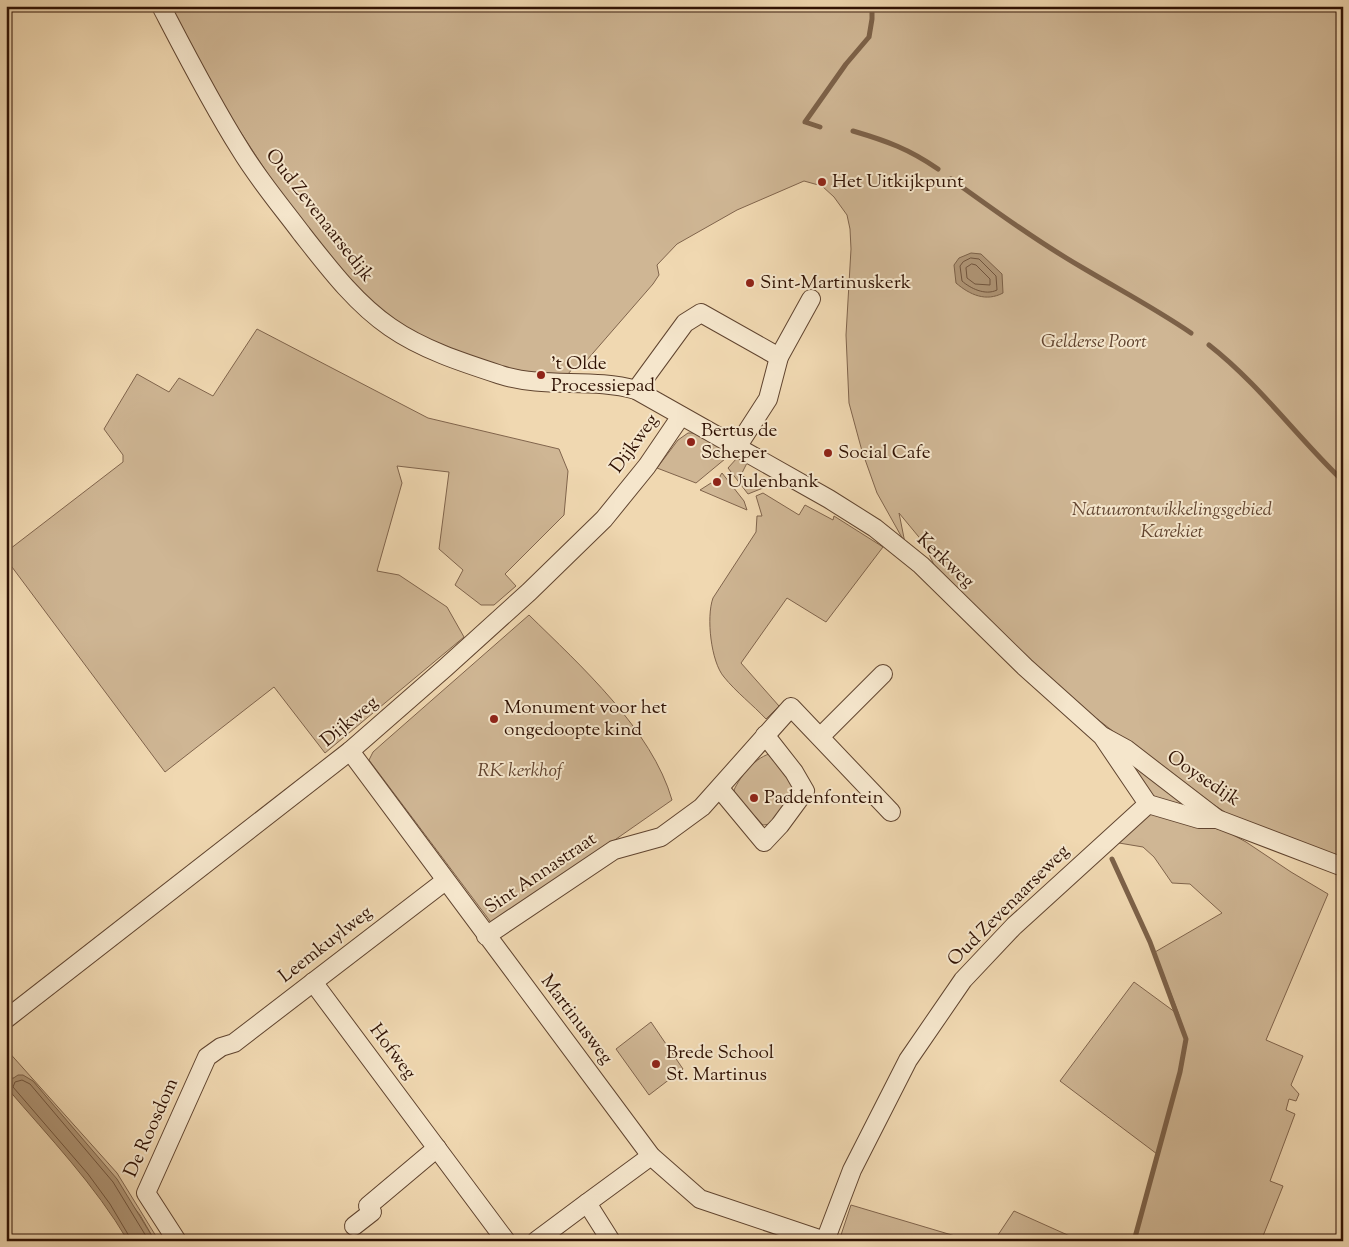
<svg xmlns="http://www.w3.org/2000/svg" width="1349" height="1247" font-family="'Sorts Mill Goudy',serif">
  <rect width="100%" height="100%" fill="#f0d8b1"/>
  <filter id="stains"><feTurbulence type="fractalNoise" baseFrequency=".004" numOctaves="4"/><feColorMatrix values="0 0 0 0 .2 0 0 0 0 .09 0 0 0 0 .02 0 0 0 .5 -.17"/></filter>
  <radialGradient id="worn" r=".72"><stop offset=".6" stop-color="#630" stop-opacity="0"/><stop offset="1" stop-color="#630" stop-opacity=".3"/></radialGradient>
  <g fill="#cfb694" stroke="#80644c">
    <path d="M 169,6 L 1343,6 L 1343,860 L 1218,811 L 1225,812 L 1183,785 L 1066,695 L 936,569 L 923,542 L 899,513 L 905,543 L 877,493 L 862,451 L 849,403 L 846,335 L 851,249 L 850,229 L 847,215 L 834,197 L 822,186 L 804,181 L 737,210 L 677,244 L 657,265 L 659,275 L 653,284 L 580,368 L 573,368 L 563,380 L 504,371 L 422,337 L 386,317 L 346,276 L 279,191 L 215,93 Z"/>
    <path d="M 257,329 L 428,418 L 559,449 L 568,471 L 564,515 L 505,574 L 516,586 L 494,605 L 481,605 L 455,585 L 463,570 L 439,549 L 449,472 L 397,466 L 402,483 L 377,571 L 399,575 L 447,607 L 464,637 L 325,753 L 274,687 L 165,772 L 6,559 L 6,552 L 123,462 L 123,455 L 104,429 L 137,374 L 169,392 L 179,378 L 213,396 Z"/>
    <path d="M 688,433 L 696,433 L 731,454 L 696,483 L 657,468 L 678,440 Z"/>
    <path d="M 737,458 L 747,463 L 741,475 L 763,488 L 748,494 L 728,468 Z"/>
    <path d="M 722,473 L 744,501 L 747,510 L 700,490 L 711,483 L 720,484 L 720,476 Z"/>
    <path d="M 763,493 L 799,515 L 805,505 L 833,520 L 834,516 L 883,547 L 826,622 L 787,598 L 741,663 L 779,706 L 766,719 C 753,705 736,692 724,677 C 711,662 706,617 713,598 L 756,532 L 757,516 L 762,516 L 756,496 Z"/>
    <path d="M 529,615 C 580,665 652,730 672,800 L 493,925 L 369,760 L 373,752 L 383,743 Z"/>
    <path d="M 773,753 L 792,776 L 795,791 L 771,824 L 763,825 L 736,796 L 734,790 C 741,775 756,756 773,753 Z"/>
    <path d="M 1129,761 L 1189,809 L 1158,803 Z"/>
    <path d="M 1153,813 L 1226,831 L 1246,842 L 1291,872 L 1328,894 L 1266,1040 L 1303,1056 L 1291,1085 L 1299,1094 L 1296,1101 L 1289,1099 L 1286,1110 L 1295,1114 L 1270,1181 L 1283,1186 L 1261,1241 L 1133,1241 L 1157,1154 L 1060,1081 L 1134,982 L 1179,1015 L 1155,952 L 1222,913 L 1190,884 L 1172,883 L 1154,857 L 1143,847 L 1119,843 L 1142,818 Z"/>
    <path d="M 651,1022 L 683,1069 L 649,1095 L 616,1049 Z"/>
    <path d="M 6,1049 L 117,1173 L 159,1241 L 155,1241 L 140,1215 L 33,1081 L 12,1078 L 7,1088 Z"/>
    <path d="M 851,1205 L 972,1241 L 839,1241 Z"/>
    <path d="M 1014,1211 L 1081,1241 L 994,1241 Z"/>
  </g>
  <g fill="#af9576" stroke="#7c6148">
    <path d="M 971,253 L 981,254 L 1002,274 L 1003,293 C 986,302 970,295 956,283 L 954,265 L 959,258 Z"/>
    <path d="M 18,1075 L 23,1075 L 33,1081 L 117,1179 L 155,1241 L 128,1241 C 95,1185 49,1137 7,1088 L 9,1081 Z"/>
  </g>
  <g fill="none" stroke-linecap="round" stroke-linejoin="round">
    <g stroke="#70543d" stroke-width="1">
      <path d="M 971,258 L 979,259 L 996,276 L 997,290 C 985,296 970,288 962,281 L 960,266 L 963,262 Z"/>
      <path d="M 972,264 L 976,265 L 990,279 L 990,285 L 975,284 L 967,278 L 966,268 Z"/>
      <path d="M 132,1241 L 110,1204 L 88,1174 L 13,1087 L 15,1082 L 22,1080 L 30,1084 L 113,1182 L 149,1241"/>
    </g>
    <g stroke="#7c6148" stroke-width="5">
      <path d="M 820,127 L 805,122 L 846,64 L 869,37 L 872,19 L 872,6"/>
      <path d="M 853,131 C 887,141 909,149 938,169"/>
      <path d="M 951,179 C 994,210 1038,242 1083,268 C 1120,290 1156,309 1191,333"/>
      <path d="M 1209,345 C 1259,384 1297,437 1343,481"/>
      <path d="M 1112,859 L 1150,942 L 1186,1039 L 1180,1072 L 1134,1241"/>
    </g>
    <defs>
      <g id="street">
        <path d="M 161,6 C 186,54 211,103 240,149 C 258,179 281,206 302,234 C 328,267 355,303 390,327 C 423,350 464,363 501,375 C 546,389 592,377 636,390 L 829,499 L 875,528 L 921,565 L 1025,667 L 1102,736 L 1148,804"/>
        <path d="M 636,390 L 685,323 L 701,313 L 779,357"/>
        <path d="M 737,447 L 768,399 L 779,357 L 811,299"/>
        <path d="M 821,736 L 883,674"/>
        <path d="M 1104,737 L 1126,749 L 1217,819 L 1343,867"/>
        <path d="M 350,751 L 651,1156 L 700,1199 L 825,1241"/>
        <path d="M 720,789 L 764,842 L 780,825 L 805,791 L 794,772 L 765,735"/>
        <path d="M 486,936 L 614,850 L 661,837 L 702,807 L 791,707 L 891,812"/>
        <path d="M 313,982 L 506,1241"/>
        <path d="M 6,1019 L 350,751 L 445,668 L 529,592 L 604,519 L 647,466 L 681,416"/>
        <path d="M 354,1226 L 372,1212 L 368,1206 L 437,1148"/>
        <path d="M 177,1241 L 146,1193 L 207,1057 L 221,1047 L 234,1043 L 445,881"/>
        <path d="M 536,1241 L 587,1203"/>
        <path d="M 611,1241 L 587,1203 L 651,1156"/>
        <path d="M 825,1241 L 852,1170 L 908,1060 L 963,980 L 1014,926 L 1148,804 L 1199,819 L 1217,819"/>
      </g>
    </defs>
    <use href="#street" stroke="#60442f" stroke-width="20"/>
    <use href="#street" stroke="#f5e6cc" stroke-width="18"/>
  </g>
  <g fill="#8f2418" stroke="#f5e6cc" stroke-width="2">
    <circle cx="822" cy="182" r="5"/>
    <circle cx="750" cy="283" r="5"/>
    <circle cx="541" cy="375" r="5"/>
    <circle cx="691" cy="442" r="5"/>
    <circle cx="828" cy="453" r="5"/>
    <circle cx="717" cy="482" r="5"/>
    <circle cx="494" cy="719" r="5"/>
    <circle cx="754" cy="798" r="5"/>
    <circle cx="656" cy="1064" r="5"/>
  </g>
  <g text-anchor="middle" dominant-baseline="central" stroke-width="4" stroke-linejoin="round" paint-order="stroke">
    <g font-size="19" fill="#301204" stroke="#f5e6cc" text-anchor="start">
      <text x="832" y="182">Het Uitkijkpunt</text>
      <text x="760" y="283">Sint-Martinuskerk</text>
      <text x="551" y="364">'t Olde<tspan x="551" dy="22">Processiepad</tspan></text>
      <text x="701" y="431">Bertus de<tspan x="701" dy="22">Scheper</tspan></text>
      <text x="838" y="453">Social Cafe</text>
      <text x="727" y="482">Uulenbank</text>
      <text x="504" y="708">Monument voor het<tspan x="504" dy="22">ongedoopte kind</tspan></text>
      <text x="764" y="798">Paddenfontein</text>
      <text x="666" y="1053">Brede School<tspan x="666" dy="22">St. Martinus</tspan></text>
    </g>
    <g font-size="19" fill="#301204" stroke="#f5e6cc">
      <text transform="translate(319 216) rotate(52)">Oud Zevenaarsedijk</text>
      <text transform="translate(635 444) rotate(-54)">Dijkweg</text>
      <text transform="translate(945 561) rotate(43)">Kerkweg</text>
      <text transform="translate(350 722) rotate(-40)">Dijkweg</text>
      <text transform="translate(1203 779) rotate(34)">Ooysedijk</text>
      <text transform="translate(541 874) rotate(-34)">Sint Annastraat</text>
      <text transform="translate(1009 906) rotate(-45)">Oud Zevenaarseweg</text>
      <text transform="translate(326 945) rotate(-38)">Leemkuylweg</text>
      <text transform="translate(576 1020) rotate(53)">Martinusweg</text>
      <text transform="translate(392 1052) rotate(53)">Hofweg</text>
      <text transform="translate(152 1128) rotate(-66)">De Roosdom</text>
    </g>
    <g font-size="19" font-style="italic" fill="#60432f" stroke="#f5e6cc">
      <text x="1094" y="342">Gelderse Poort</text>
      <text x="1172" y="510">Natuurontwikkelingsgebied<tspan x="1172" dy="22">Karekiet</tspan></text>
      <text x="520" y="771">RK kerkhof</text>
    </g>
  </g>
  <rect width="1349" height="1247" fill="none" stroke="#f0d8b1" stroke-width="25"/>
  <rect x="8" y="8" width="1334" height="1232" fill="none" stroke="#301204" stroke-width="2.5"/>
  <rect x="12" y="12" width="1324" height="1222" fill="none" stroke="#301204"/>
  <rect width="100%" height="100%" filter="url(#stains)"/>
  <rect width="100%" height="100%" fill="url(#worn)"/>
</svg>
